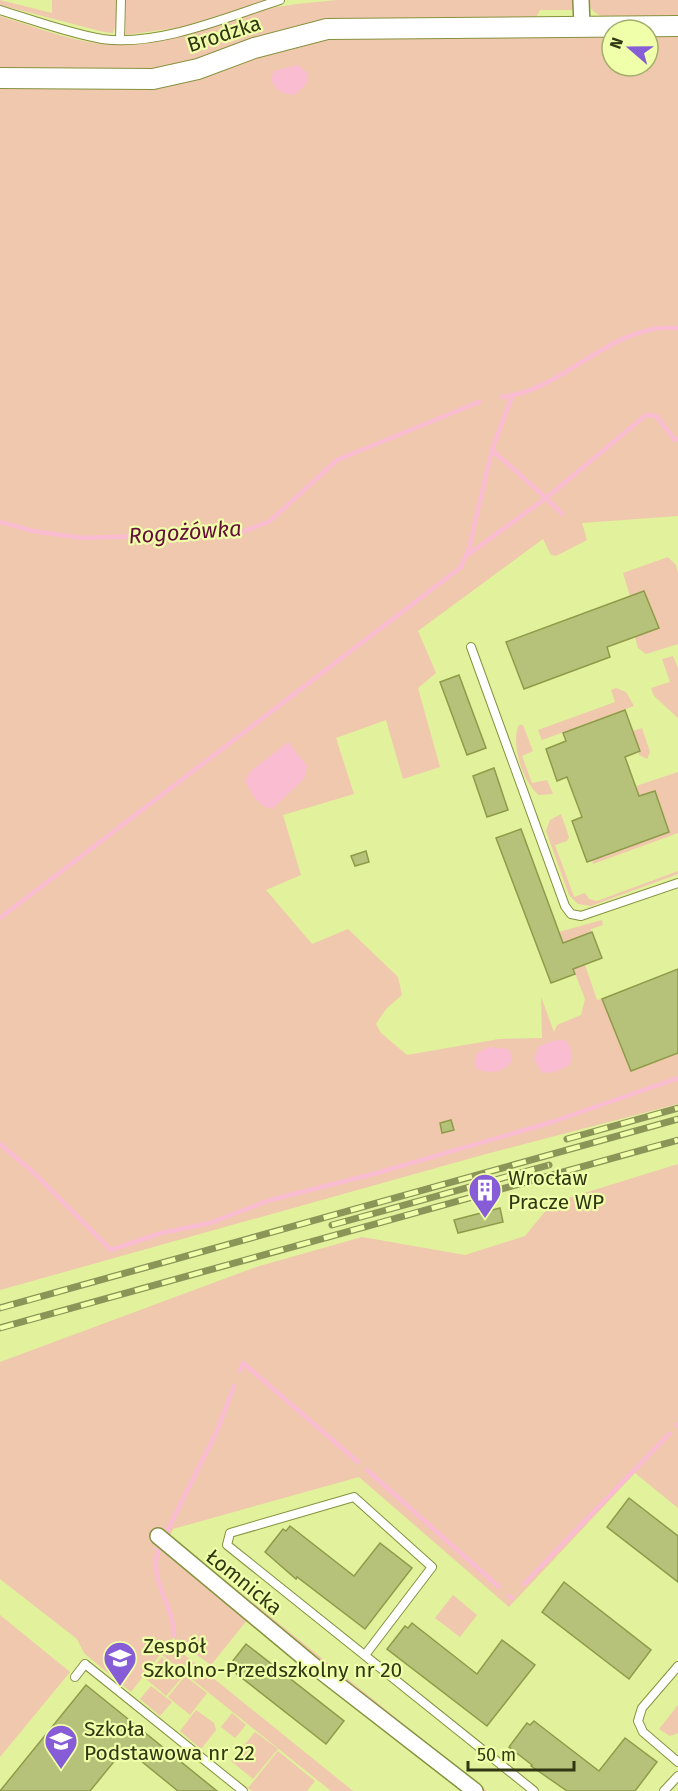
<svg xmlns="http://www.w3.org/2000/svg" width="678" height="1791" font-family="'Fira Sans',sans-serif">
  <rect width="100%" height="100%" fill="#e2f19c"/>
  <g fill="#efc8ad" fill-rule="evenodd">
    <path d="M 0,0 L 52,13 L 52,0 L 116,0 L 117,22 L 113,33 L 104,32 L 0,5 Z"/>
    <path d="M 126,0 L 268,0 L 183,27 L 126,35 Z"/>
    <path d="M 338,0 L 577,0 L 574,10 L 540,10 L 536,18 L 326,21 L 291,28 L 196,60 L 153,70 L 0,70 L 0,16 C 33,26 67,40 101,44 C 152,50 201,29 248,14 C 277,5 308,3 338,0 Z"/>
    <path d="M 588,0 L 678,0 L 678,19 L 610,19 C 600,16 589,12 588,0 Z"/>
    <path d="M 648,33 L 678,35 L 678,516 L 582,523 L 587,540 L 556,556 L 551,555 L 543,539 L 418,631 L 436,673 L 418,688 L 440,767 L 403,779 L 386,720 L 336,738 L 354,794 L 283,815 L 301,875 L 266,890 L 312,944 L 348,929 L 398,977 L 402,995 L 386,1009 L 376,1024 L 381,1033 L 407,1055 L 499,1039 L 542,1038 L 541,997 L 554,1032 L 557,1025 L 581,1015 L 585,999 L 559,932 L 602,920 L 603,925 L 591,929 L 588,963 L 585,965 L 597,1000 L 602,999 L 631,1071 L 678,1053 L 678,1104 L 486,1154 L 0,1290 L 0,84 L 68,89 L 155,87 L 324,38 L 612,36 L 612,66 L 648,66 ZM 304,779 L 272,808 L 245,780 Z"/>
    <path d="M 668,557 L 676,565 L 678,573 L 678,644 L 646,654 L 638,648 L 635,637 L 658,628 L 630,596 L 623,573 Z"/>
    <path d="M 673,656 L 678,668 L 678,718 L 654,696 L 651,688 L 670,682 L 662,659 Z"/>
    <path d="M 616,688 L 626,692 L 634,706 L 542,740 L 538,730 L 615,702 L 611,690 Z"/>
    <path d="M 519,725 L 523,725 L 533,751 L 522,756 L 532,783 L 547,780 L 553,794 L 539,795 C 523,783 510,743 519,725 Z"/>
    <path d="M 642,728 L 650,752 L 647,759 L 639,755 L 633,731 Z"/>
    <path d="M 678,772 L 678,833 L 593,864 L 592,860 L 669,832 L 655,791 L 639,796 L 636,786 Z"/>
    <path d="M 561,814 L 569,837 L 567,841 L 555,845 L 574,897 L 585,893 L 589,899 L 597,901 L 678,871 L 678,874 L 591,906 L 578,904 L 569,895 L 546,831 L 550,820 Z"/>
    <path d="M 678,1164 L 678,1508 L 635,1473 L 509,1607 L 359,1477 L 173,1529 L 170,1536 L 487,1791 L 475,1791 L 252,1614 L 211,1665 L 173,1638 L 131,1692 L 84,1653 L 77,1639 L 0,1579 L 0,1362 L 256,1267 L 362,1237 L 465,1255 L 525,1236 L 552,1203 Z"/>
    <path d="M 453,1595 L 477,1615 L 460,1637 L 435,1618 Z"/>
    <path d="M 0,1615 L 70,1672 L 0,1757 Z"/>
    <path d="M 171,1644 L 353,1791 L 331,1791 L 162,1655 Z"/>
    <path d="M 162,1657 L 184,1675 L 166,1696 L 145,1678 Z"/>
    <path d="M 185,1676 L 207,1693 L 190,1715 L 168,1697 Z"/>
    <path d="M 151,1686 L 172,1702 L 160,1716 L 140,1699 Z"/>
    <path d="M 678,1705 L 678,1733 L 670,1736 L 659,1729 Z"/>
    <path d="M 196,1710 L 214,1723 L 216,1730 L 201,1749 L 180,1731 Z"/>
    <path d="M 232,1713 L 246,1725 L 235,1738 L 221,1727 Z"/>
    <path d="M 255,1732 L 278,1749 L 253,1779 L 231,1761 Z"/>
    <path d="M 278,1751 L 315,1781 L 307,1791 L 252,1791 L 248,1788 Z"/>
  </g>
  <g fill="#fabcd1">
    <path d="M 298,65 L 307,73 L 307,83 L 295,95 C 282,94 276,91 271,79 L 274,71 Z"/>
    <path d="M 288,742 L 307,766 L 304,779 L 272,809 C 257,806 251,793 245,780 L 252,770 Z"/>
    <path d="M 566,1040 L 572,1052 L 570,1065 L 555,1072 L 542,1073 L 534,1059 L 538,1047 L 552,1041 Z"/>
    <path d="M 489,1047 L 508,1049 L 512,1055 C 512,1072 490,1075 477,1069 L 474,1063 L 477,1053 Z"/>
  </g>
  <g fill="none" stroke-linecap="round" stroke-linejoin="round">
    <g stroke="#fabcd1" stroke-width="4.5">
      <path d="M 502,397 C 566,390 611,322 678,328"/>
      <path d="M 562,514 L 546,498 L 646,415 L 656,416 L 675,440 L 678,439"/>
      <path d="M 0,522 L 33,531 L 82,538 L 240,533 L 270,521 L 337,460 L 479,402"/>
      <path d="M 466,556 L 546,498 L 492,450"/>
      <path d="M 0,918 L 461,567 L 469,548 L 492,450 L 512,396"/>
      <path d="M 0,1144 L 33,1172 L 111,1250 L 161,1233 L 210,1223 L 270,1200 L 377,1173 L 552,1122 L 678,1078"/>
      <path d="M 240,1371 L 243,1363 L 358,1462"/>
      <path d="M 677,1425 L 678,1424"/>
      <path d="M 367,1470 L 499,1587"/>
      <path d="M 166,1533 L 217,1431 L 234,1386"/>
      <path d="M 159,1548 C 147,1579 174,1605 174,1635"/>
      <path d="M 524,1584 L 669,1434"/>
      <path d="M 509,1596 L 512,1598"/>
    </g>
  </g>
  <g fill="#b6c27a" stroke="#8f9b48" stroke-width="1.5">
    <path d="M 644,591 L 659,628 L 607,647 L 610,657 L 524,689 L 506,642 Z"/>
    <path d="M 459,675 L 486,748 L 467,755 L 440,682 Z"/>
    <path d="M 625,710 L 640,751 L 625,757 L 639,796 L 655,791 L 669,832 L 587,862 L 572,821 L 582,817 L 567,777 L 557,781 L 546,749 L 566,741 L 563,733 Z"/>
    <path d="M 494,768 L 508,810 L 487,817 L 473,776 Z"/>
    <path d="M 521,829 L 563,943 L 592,932 L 602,958 L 573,969 L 575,974 L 551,983 L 496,838 Z"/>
    <path d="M 366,851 L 369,862 L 355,866 L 351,856 Z"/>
    <path d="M 678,969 L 678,1053 L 631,1071 L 602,999 Z"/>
    <path d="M 451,1120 L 454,1130 L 442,1133 L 440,1123 Z"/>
    <path d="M 500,1208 L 503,1222 L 458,1233 L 454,1220 Z"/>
    <path d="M 629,1498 L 678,1536 L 678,1582 L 607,1527 Z"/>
    <path d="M 290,1526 L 354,1576 L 380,1543 L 412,1568 L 365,1629 L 297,1577 L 296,1579 L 265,1552 L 283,1529 L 286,1531 Z"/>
    <path d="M 564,1582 L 651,1650 L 629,1679 L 542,1612 Z"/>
    <path d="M 412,1623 L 477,1674 L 502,1640 L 535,1665 L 487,1726 L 387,1649 L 405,1626 L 408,1628 Z"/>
    <path d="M 246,1644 L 344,1721 L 326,1744 L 228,1667 Z"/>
    <path d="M 86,1685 L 217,1791 L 178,1791 L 125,1748 L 90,1791 L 0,1791 Z"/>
    <path d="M 534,1721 L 599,1771 L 625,1738 L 657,1762 L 635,1791 L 567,1791 L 531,1766 L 532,1765 L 509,1747 L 527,1723 L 530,1725 Z"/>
  </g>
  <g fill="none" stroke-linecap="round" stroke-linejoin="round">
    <defs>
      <g id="service">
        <path d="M 0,10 C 33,20 68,33 102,39 C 158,47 227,17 280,0"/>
        <path d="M 120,40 L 121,0"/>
        <path d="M 471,647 L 565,906 L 571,914 L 581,916 L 678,883"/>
        <path d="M 365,1655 L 432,1567 L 354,1497 L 230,1533 L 227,1545 L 534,1791"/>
        <path d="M 678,1666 L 642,1708 L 638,1721 L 643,1732 L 678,1762"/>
        <path d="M 75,1677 L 85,1664 L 243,1791"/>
        <path d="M 664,1791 L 678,1776"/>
      </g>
      <g id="minor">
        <path d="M 581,0 L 582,27"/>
        <path d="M 158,1536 L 314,1666 L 475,1791"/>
      </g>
      <path id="tertiary" d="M 0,78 L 153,79 L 198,69 L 254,48 L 327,29 L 678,26"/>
    </defs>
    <use href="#service" stroke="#86923e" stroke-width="10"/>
    <use href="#minor" stroke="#86923e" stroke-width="18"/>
    <use href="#tertiary" stroke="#86923e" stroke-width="22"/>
    <use href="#service" stroke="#fff" stroke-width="8"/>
    <use href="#minor" stroke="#fff" stroke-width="15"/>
    <use href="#tertiary" stroke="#fff" stroke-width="20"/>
    <defs>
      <g id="rail">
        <path d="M 567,1139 L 678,1108"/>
        <path d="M 332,1225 L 549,1165"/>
        <path d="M 0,1308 L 678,1119"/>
        <path d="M 0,1328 L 678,1140"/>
      </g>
    </defs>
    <use href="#rail" stroke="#8b9558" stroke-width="7"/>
    <use href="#rail" stroke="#f0ffa9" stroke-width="4.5" stroke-dasharray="14" stroke-linecap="butt"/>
  </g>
  <defs>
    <symbol id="building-pin" viewBox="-11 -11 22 30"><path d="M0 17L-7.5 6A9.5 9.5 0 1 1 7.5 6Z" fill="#875dd7" stroke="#f0ffa9"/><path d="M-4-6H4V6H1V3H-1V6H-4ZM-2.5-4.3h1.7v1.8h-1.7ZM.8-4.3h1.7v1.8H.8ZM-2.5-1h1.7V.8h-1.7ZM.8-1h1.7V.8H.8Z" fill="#fff"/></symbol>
    <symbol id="school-pin" viewBox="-11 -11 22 30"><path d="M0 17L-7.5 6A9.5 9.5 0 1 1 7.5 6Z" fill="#875dd7" stroke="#f0ffa9"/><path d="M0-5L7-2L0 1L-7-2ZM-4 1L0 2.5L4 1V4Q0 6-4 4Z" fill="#fff"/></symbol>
  </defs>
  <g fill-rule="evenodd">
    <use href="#building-pin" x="466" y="1171" width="38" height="52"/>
    <use href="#school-pin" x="101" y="1639" width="38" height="52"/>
    <use href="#school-pin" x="42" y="1722" width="38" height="52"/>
  </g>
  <g text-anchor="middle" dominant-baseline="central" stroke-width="4.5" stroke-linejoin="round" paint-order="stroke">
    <g font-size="21" fill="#313613" stroke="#f0ffa9">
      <text transform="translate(224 34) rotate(-18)">Brodzka</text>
      <text transform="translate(244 1582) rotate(39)">Łomnicka</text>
    </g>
    <g font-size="21" fill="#313613" stroke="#f0ffa9" text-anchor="start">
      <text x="508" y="1178">Wrocław<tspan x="508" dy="24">Pracze WP</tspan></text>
      <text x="143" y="1646">Zespół<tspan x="143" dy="24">Szkolno-Przedszkolny nr 20</tspan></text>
      <text x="84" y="1729">Szkoła<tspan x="84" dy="24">Podstawowa nr 22</tspan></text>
    </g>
    <g font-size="22" font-style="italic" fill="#660e3a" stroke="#f0ffa9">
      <text transform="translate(185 532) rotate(-4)">Rogożówka</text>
    </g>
  </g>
  <g transform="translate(630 48) rotate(290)"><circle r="28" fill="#f0ffa9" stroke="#a4af6d" stroke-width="1.5"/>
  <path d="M0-4.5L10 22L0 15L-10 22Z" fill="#875dd7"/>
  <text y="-9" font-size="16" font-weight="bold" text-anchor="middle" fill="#313613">N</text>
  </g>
  <path d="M468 1761v9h106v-9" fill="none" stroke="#313613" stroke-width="3"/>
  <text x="477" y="1761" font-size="18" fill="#313613" stroke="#f0ffa9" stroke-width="4.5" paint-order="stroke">50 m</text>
</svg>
